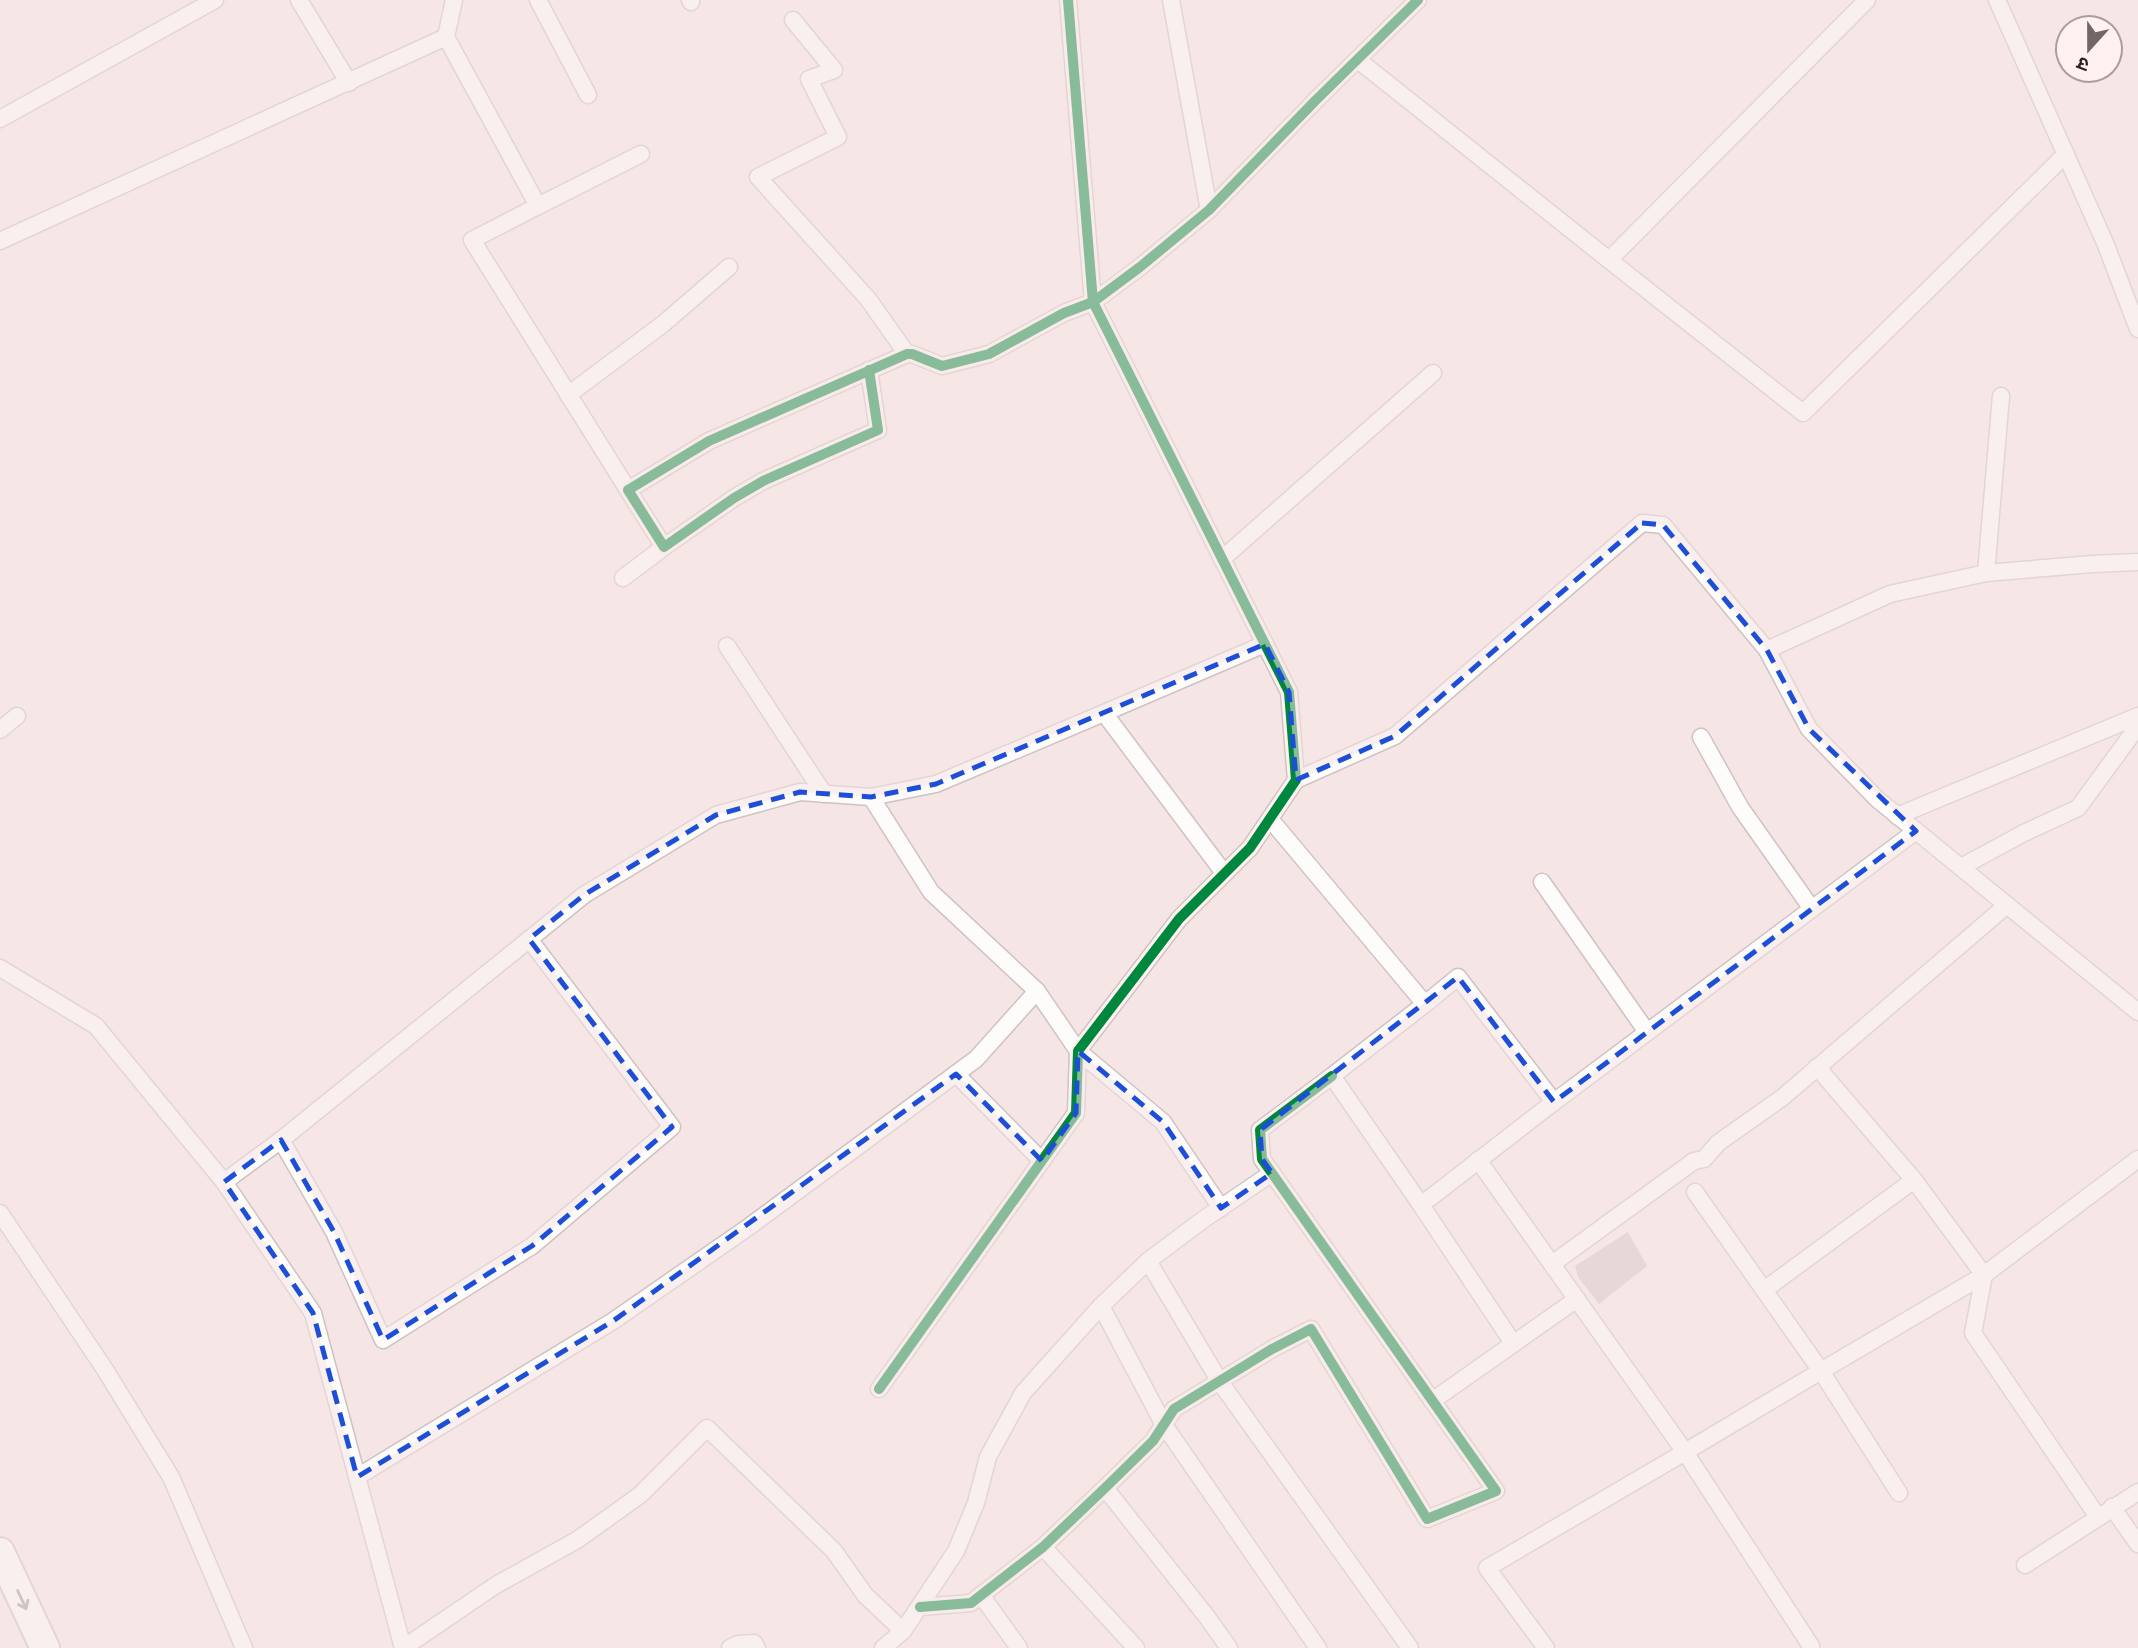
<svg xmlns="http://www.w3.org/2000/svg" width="2138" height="1648" font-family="'Open Sans','Noto Sans Devanagari',sans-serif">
  <rect width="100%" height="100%" fill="#f5e6e5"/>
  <path fill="#d3c7c5" d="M 1628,1232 L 1647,1266 L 1599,1304 L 1578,1277 L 1575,1266 Z"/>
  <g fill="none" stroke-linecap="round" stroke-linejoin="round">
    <defs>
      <g id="minor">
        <path d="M 299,0 L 349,83"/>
        <path d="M 538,0 L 588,95"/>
        <path d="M 690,0 L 691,2"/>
        <path d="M 1171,0 L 1209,210"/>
        <path d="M 1867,0 L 1609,260 L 1803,413 L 2066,154"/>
        <path d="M 1997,0 L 2106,245 L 2138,329"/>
        <path d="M 793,20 L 834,70 L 809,79 L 838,137 L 758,177 L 868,299 L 907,354"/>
        <path d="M 446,37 L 454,0"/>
        <path d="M 1358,60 L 1609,260"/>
        <path d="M 0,119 L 215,0"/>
        <path d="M 538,206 L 641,154"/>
        <path d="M 0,241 L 446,37 L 538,206 L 472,240 L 628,490"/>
        <path d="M 869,370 L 878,430 L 763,481 L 734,498 L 664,547 L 628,490 L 709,441 L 907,354 L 912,354 L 942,366 L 989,354 L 1064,313 L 1093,302 L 1140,267 L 1209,210 L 1316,100 L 1418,0"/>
        <path d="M 568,395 L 663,324 L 729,267"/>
        <path d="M 1222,559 L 1433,373"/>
        <path d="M 1986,573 L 2001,396"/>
        <path d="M 623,578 L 664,547"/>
        <path d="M 727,646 L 824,794"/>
        <path d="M 1767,650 L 1890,594 L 1986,573 L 2092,564 L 2138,562"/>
        <path d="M 1104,713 L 1265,644"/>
        <path d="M 0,730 L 17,716"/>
        <path d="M 1701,737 L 1740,807 L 1812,909"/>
        <path d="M 1296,780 L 1395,736 L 1642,523 L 1663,525 L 1767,650 L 1809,729 L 1877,799 L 2138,1012"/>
        <path d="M 871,797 L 931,892 L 1037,991 L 1078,1051 L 1163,1122 L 1221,1208"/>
        <path d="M 1897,816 L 2138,716"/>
        <path d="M 1270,819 L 1425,1004 L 1458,977 L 1554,1102 L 1421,1205 L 1332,1076 L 1425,1004"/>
        <path d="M 1961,867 L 2024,833 L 2078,808 L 2138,726"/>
        <path d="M 1542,882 L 1647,1032"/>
        <path d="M 0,968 L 96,1026 L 224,1182 L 313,1313 L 403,1648"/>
        <path d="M 1817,1067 L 1914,1180"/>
        <path d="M 956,1074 L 1042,1161"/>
        <path d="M 1554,1102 L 1916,831"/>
        <path d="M 281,1140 L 334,1232 L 383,1340 L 532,1246 L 672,1127 L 529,939"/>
        <path d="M 1478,1160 L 1685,1452 L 1821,1371 L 1695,1192"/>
        <path d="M 224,1182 L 281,1140 L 584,895 L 716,815 L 800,792 L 871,797 L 936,784 L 1104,713 L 1224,873"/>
        <path d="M 1421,1205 L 1513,1343"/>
        <path d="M 0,1213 L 104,1368 L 171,1477 L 244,1648"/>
        <path d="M 1148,1261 L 1220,1382 L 1410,1648"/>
        <path d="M 1552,1264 L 1694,1161 L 1704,1159 L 1718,1143 L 1783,1097 L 2007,905"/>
        <path d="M 1764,1290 L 1914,1180 L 1984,1275 L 1973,1333 L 2098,1517"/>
        <path d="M 1101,1306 L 1164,1425 L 1318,1648"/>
        <path d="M 879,1389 L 1076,1113 L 1078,1051 L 1179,919 L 1250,848 L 1296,780 L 1289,692 L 1093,302 L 1068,0"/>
        <path d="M 1432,1401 L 1577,1299"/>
        <path d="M 357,1477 L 613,1321 L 750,1226 L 976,1059 L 1037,991"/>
        <path d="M 1105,1488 L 1207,1617 L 1229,1648"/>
        <path d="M 1899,1493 L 1821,1371 L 1984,1275 L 2138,1159"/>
        <path d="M 2112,1507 L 2138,1544"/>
        <path d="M 1043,1547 L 1136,1648"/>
        <path d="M 2025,1565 L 2138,1492"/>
        <path d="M 981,1595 L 1019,1648"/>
        <path d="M 920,1607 L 971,1603 L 1043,1547 L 1105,1488 L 1153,1441 L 1174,1409 L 1272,1349 L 1311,1329 L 1427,1519 L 1496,1491 L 1262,1159 L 1260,1130 L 1332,1076"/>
        <path d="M 403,1648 L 496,1585 L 577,1540 L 640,1495 L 707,1428 L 834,1551 L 865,1595 L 903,1631"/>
        <path d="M 730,1648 L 738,1644 L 754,1643 L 757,1648"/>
        <path d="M 883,1648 L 903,1631 L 956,1551 L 976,1503 L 988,1457 L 1023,1393 L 1101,1306 L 1148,1261 L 1204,1219 L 1272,1173"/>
        <path d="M 1546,1648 L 1487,1568 L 1685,1452 L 1811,1646"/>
      </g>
      <path id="trunk" d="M 0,1552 L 45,1648"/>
    </defs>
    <use href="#minor" stroke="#cfc2c2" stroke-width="19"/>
    <use href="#trunk" stroke="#cfc2c2" stroke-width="32"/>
    <use href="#minor" stroke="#fefbfb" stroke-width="16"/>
    <use href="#trunk" stroke="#fefbfb" stroke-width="28"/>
    <defs>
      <g id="cycleway">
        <path d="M 869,370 L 878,430 L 763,481 L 734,498 L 664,547 L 628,490 L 709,441 L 907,354 L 912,354 L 942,366 L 989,354 L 1064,313 L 1093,302 L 1140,267 L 1209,210 L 1316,100 L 1418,0"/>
        <path d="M 879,1389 L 1076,1113 L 1078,1051 L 1179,919 L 1250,848 L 1296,780 L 1289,692 L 1093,302 L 1068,0"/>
        <path d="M 920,1607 L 971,1603 L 1043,1547 L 1105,1488 L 1153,1441 L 1174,1409 L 1272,1349 L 1311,1329 L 1427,1519 L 1496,1491 L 1262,1159 L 1260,1130 L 1332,1076"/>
      </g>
    </defs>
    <use href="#cycleway" stroke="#fef1f0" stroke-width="15"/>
    <use href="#cycleway" stroke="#00873e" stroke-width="10"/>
  </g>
  <defs><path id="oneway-shaft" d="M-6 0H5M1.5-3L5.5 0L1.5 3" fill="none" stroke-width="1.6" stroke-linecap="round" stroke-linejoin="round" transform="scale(1.75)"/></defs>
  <use stroke="#a09999" href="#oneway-shaft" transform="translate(22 1600) rotate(65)"/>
  <path d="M0 0H2138V1648H0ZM 1642,523 L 1663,525 L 1767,650 L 1809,729 L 1916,831 L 1554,1102 L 1458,977 L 1260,1130 L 1262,1159 L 1272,1173 L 1221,1208 L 1163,1122 L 1078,1051 L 1076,1113 L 1042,1161 L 956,1074 L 613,1321 L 357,1477 L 313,1313 L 224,1182 L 281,1140 L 334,1232 L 383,1340 L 532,1246 L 672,1127 L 529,939 L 584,895 L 716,815 L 800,792 L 871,797 L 936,784 L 1265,644 L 1289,692 L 1296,780 L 1395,736 Z" fill="#f5e6e5" fill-opacity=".55" fill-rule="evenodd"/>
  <path fill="none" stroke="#1d4ed8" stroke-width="5" stroke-dasharray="14 9" stroke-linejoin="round" d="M 1642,523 L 1663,525 L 1767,650 L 1809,729 L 1916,831 L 1554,1102 L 1458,977 L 1260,1130 L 1262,1159 L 1272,1173 L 1221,1208 L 1163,1122 L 1078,1051 L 1076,1113 L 1042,1161 L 956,1074 L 613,1321 L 357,1477 L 313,1313 L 224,1182 L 281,1140 L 334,1232 L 383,1340 L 532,1246 L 672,1127 L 529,939 L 584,895 L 716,815 L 800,792 L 871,797 L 936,784 L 1265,644 L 1289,692 L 1296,780 L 1395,736 Z"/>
  <g transform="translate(2089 49) rotate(201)"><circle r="33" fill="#fef1f0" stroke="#aa9e9d" stroke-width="2"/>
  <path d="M0-5L12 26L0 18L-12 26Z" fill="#736666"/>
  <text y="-10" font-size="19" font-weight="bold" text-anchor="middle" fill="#2d2121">उ</text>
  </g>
</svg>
